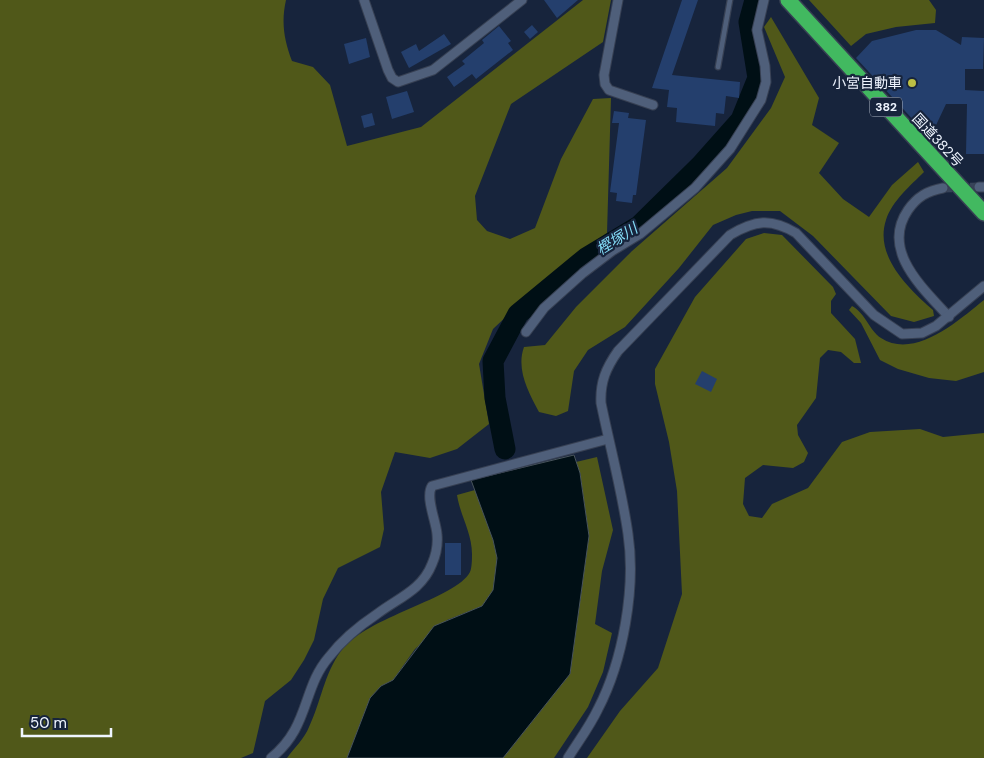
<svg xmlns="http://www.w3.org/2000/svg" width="984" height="758" font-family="'DM Sans','Noto Sans JP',sans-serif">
  <rect width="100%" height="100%" fill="#17243c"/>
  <g fill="#505819">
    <path d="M 0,0 L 286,0 C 281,22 284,40 292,61 L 313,67 L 330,85 L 347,146 L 421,127 L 583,0 L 611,0 L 603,42 L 511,104 L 475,196 L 477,220 L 487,231 L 510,239 L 535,228 L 561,159 L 593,99 L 611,98 L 607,233 L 545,280 L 493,329 L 479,364 L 489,424 L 457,449 L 430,458 L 395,452 L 381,492 L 384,529 L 380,547 L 338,568 L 323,599 L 314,640 L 304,660 L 291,680 L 265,701 L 253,753 L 241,758 L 0,758 Z"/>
    <path d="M 809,0 L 929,0 L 936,10 L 935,23 L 896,27 L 866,34 L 851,46 Z"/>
    <path d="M 771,17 L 819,98 L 812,125 L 839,143 L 819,173 L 843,199 L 869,217 L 892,185 L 918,162 L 924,172 C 911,185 892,201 886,220 C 874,256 909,289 933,310 L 934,316 L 914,322 L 891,316 L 813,236 L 780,211 L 752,211 L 736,215 L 713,225 L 679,268 L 625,327 L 588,350 L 574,371 L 568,411 L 556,416 L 539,412 C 528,392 516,369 524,347 L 545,345 L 576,307 L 632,251 L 727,168 L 771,108 L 785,77 L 764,27 Z"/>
    <path d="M 764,233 L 782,235 L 833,287 L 836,294 L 831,301 L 831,313 L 855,339 L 861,363 L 854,363 L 841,352 L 828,350 L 820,358 L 816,398 L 797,425 L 798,435 L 808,453 L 804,462 L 793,468 L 763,465 L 745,478 L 743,504 L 749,516 L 762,518 L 772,504 L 808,488 L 842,442 L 870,432 L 920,429 L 943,437 L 984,433 L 984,758 L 587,758 L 620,711 L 658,668 L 682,594 L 677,491 L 669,442 L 655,384 L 655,369 L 695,297 L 746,239 Z"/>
    <path d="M 984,300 L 984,372 L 956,381 L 929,378 L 898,369 L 880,360 L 861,323 L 849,310 L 852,306 C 866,314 869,330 881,338 C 915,360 959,320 984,300 Z"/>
    <path d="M 597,457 L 613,530 L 602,571 L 595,624 L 612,633 L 603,672 L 588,707 L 554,758 L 503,758 L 570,674 L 589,536 L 580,473 L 576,462 Z"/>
    <path d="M 475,490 L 493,540 L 497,558 L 493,590 L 482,606 L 447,620 L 415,649 L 393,680 L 381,686 L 370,698 L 347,758 L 287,758 C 294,748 305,738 309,727 C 321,702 324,674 341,651 C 367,616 456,599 470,572 C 472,568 472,558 472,554 C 472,533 460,515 457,495 Z"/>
  </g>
  <path fill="#000f15" stroke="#48545b" d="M 574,455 L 580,473 L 589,536 L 570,674 L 503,758 L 347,758 L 370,698 L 381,686 L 393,680 L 434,626 L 482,606 L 493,590 L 497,558 L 493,540 L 471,480 Z"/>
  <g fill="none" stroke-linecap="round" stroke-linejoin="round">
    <path stroke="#000f15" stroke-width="21" d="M 505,449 L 495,398 L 493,361 L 518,314 L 586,258 L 639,226 L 701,165 L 741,120 L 758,78 L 749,22 L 755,0"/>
  </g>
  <g fill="#243f6d">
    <path d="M 544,0 L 578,0 L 557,18 Z"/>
    <path d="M 682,0 L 698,0 L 672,75 L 740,82 L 739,98 L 726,96 L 724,114 L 716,113 L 715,126 L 676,122 L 677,108 L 667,107 L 669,90 L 652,88 Z"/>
    <path d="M 532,25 L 538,32 L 530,39 L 524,32 Z"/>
    <path d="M 499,26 L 511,41 L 508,43 L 513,50 L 476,79 L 472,74 L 454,87 L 447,77 L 465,64 L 462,61 L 484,43 L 482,40 Z"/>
    <path d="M 916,30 L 936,30 L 961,45 L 962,37 L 984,38 L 983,69 L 965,69 L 965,90 L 984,91 L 984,154 L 966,154 L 967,104 L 946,104 L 930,138 L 856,58 L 872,41 Z"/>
    <path d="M 444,34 L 451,44 L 409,68 L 401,52 L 416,44 L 419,51 Z"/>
    <path d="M 366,38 L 370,57 L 349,64 L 344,44 Z"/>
    <path d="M 407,91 L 414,112 L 392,119 L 386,97 Z"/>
    <path d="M 614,111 L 629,113 L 628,118 L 646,120 L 636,195 L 633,195 L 632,203 L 616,201 L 617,193 L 610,192 L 619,123 L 612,123 Z"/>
    <path d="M 372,113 L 375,125 L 364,128 L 361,116 Z"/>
    <path d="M 702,371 L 717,379 L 711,392 L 695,384 Z"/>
    <rect x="445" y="543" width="16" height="32"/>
  </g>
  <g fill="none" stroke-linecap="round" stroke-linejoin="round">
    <path stroke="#374359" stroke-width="9" stroke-dasharray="9 4.5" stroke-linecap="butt" d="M 943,188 L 979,187"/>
    <defs>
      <path id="lane" d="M 718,67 L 730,0"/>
      <g id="street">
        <path d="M 364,0 L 388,70 L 392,78 L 398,82 L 433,70 L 522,0"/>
        <path d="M 618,0 L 604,75 L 605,84 L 609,90 L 653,105"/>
        <path d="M 979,187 L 984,187"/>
        <path d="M 943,188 C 927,191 917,197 908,210 C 880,251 924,289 949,317"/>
        <path d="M 526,332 L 544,308 L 583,273 L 612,251 L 640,234 L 695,188 L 730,149 L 761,100 L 766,82 L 765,66 L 757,30 L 764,0"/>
        <path d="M 271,758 C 310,727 302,688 329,657 C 342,640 359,626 377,614 C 398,598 422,590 432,564 C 436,555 438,544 437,534 C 436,521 425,497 432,486 L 608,439"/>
        <path d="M 568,758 C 578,742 590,726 598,709 C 623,661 636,588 628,534 C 622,491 610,447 601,403 C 600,382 606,368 618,351 L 730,235 C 755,220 771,218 796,233 L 874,315 L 902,334 L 922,333 L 936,326 L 984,286"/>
      </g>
      <path id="highway" d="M 788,0 L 984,213"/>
    </defs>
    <use href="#lane" stroke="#374053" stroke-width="7"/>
    <use href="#street" stroke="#374053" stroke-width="11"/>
    <use href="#highway" stroke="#374053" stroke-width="18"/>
    <use href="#lane" stroke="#4f5f7a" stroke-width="4.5"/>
    <use href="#street" stroke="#4f5f7a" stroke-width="9"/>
    <use href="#highway" stroke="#42b960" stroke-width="15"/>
  </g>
  <circle fill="#bcbf44" stroke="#17243c" stroke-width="2" cx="912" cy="83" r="5"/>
  <g text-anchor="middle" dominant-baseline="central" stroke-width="4.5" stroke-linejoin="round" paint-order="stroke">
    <rect fill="#17243c" stroke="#aeb6c4" stroke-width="1" x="870" y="97.5" width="32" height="19" rx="4"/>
    <g font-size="12" font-weight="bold" fill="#eff5ff">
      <text x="886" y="107">382</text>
    </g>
    <g font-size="14" fill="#eff5ff" stroke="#17243c" text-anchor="end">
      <text x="902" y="83">小宮自動車</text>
    </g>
    <g font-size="14" fill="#eff5ff" stroke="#17243c">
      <text transform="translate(938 140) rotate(47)">国道382号</text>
    </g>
    <g font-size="15" font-style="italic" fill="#83dcf6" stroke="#17243c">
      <text transform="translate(617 239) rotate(-32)">樫塚川</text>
    </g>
  </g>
  <path d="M22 728v8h89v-8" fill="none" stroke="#eff5ff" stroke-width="2.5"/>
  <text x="30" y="728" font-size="15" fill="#eff5ff" stroke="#17243c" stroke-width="4" paint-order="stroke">50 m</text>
</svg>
